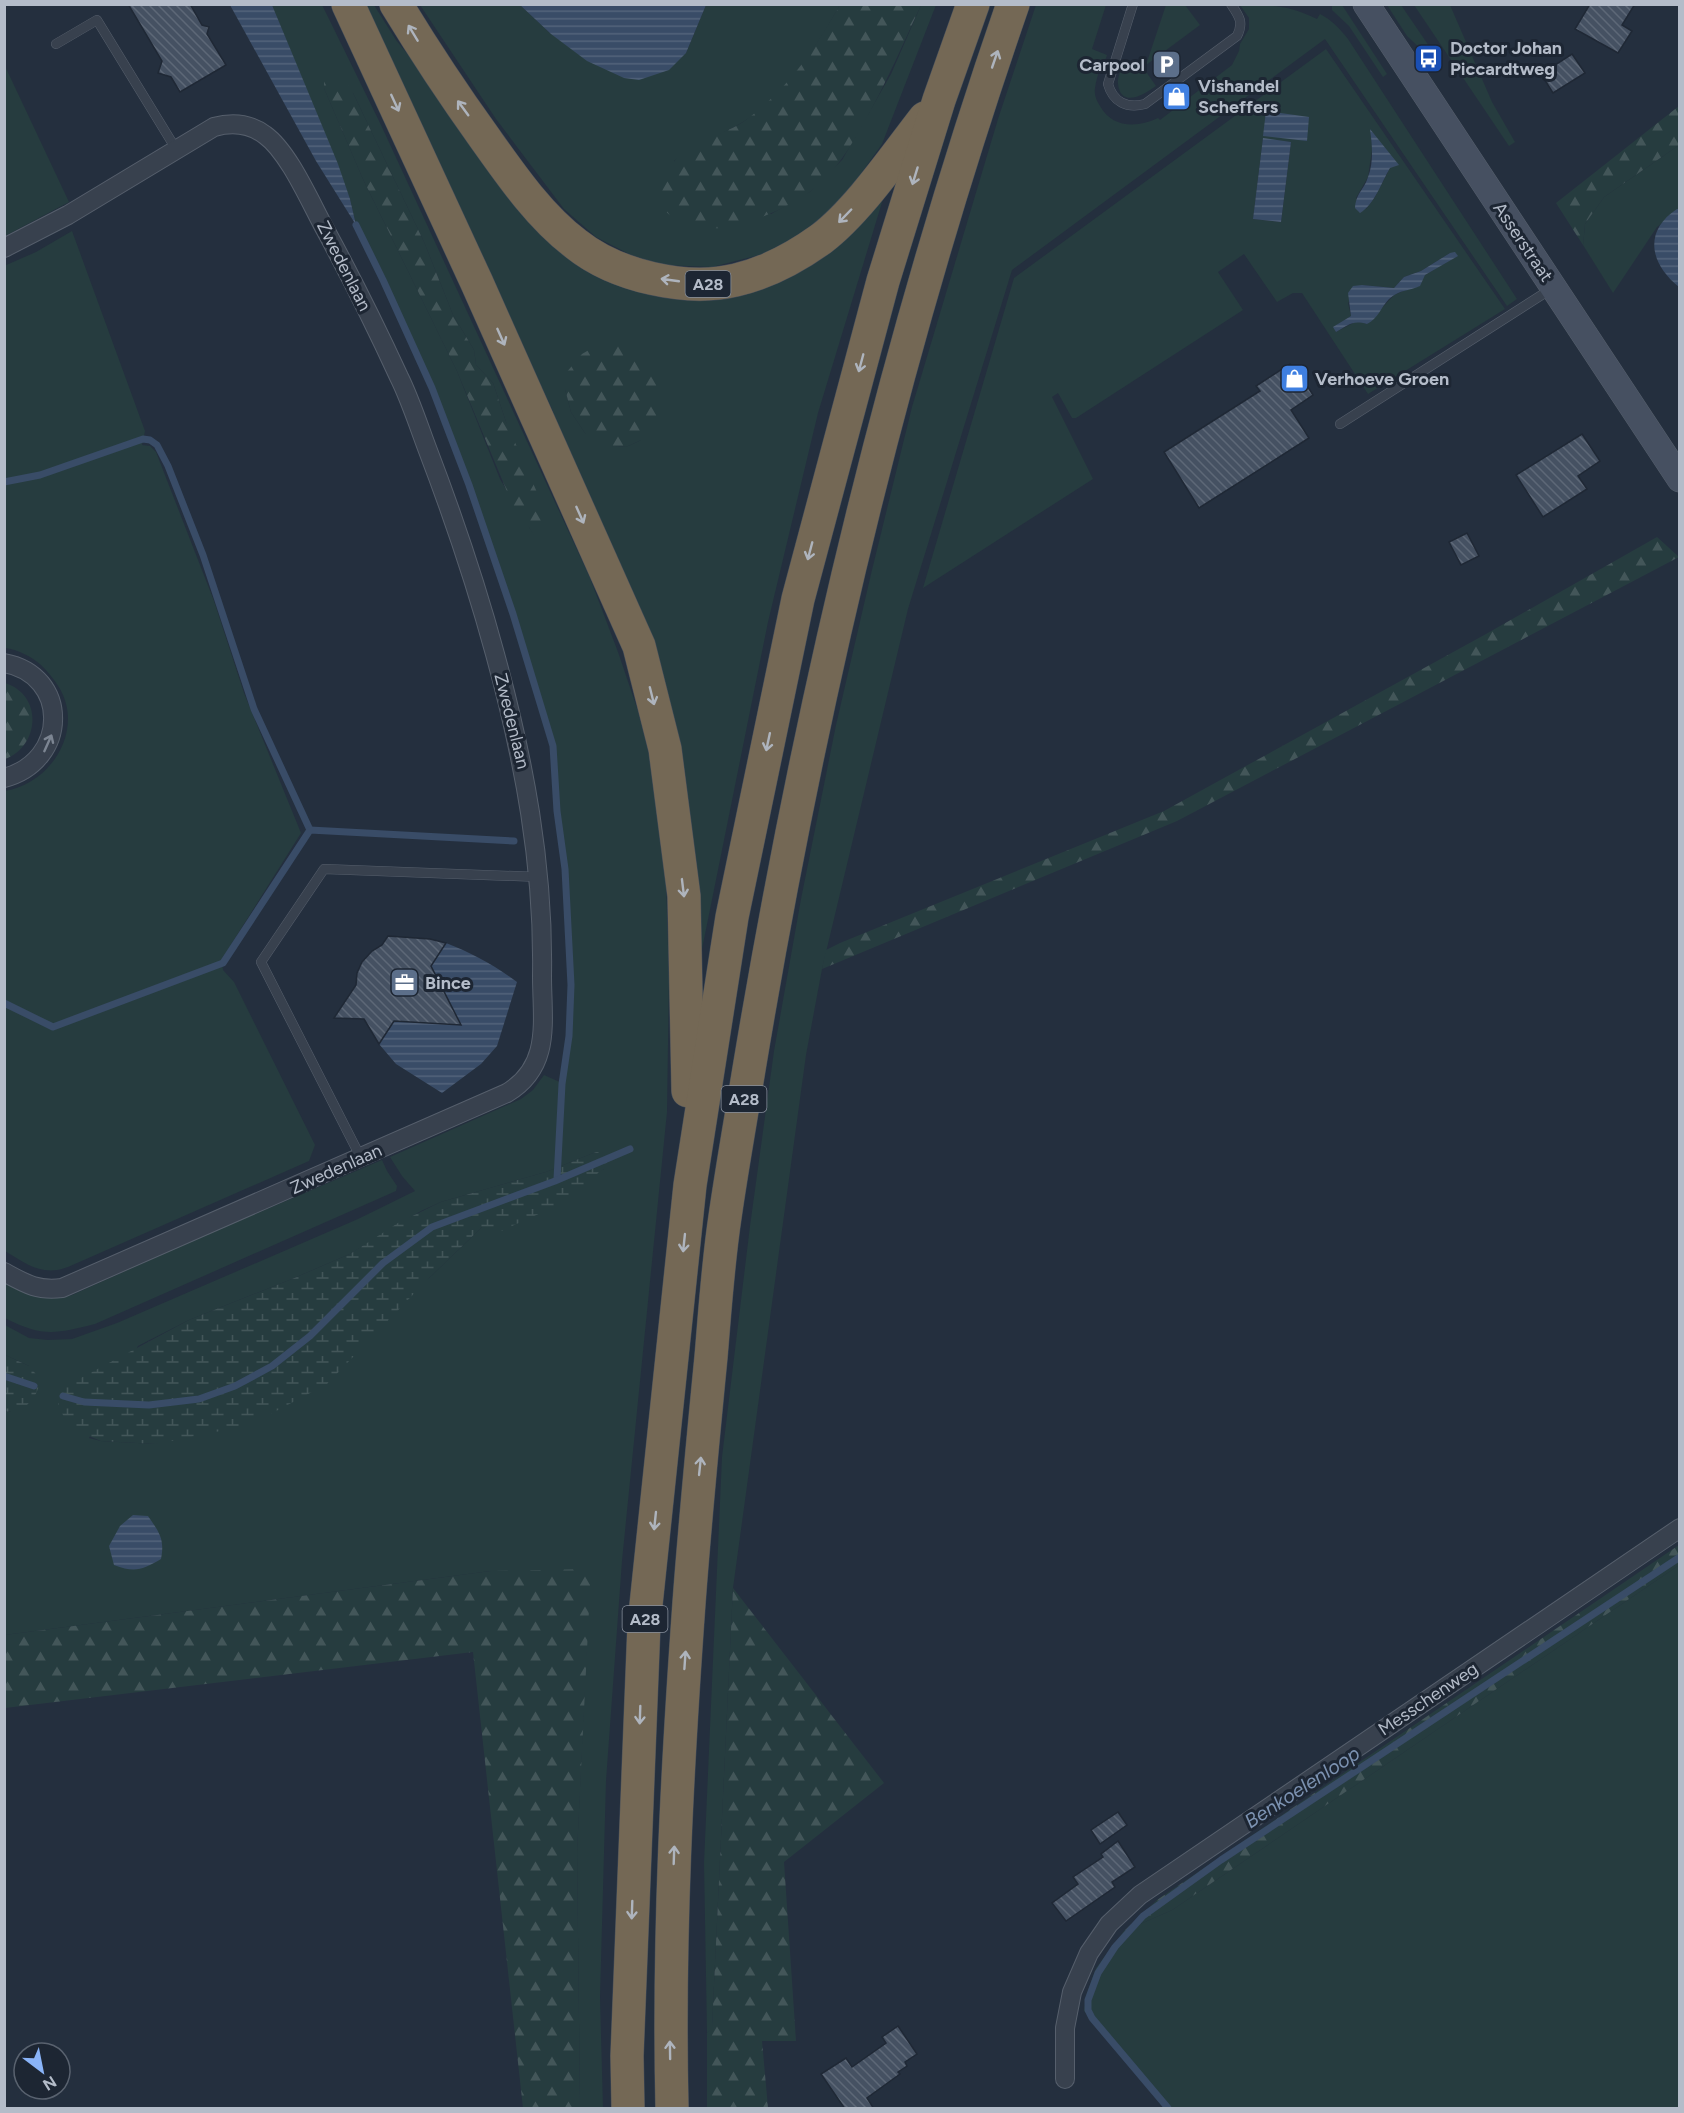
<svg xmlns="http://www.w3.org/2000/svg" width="1684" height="2113" font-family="Figtree,sans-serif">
  <defs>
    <pattern id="forest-firs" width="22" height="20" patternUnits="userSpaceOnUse" patternTransform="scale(1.5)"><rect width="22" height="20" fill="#263c3f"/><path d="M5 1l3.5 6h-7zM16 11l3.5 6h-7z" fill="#435659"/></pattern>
    <pattern id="wetland-marsh" width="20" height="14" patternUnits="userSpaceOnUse" patternTransform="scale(1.5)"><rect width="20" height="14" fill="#263c3f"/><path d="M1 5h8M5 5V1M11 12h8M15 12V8" fill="none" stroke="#435659"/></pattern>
    <pattern id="water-rules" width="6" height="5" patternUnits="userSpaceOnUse" patternTransform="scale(1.5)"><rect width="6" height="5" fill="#394c67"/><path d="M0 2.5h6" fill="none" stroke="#53647b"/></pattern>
    <pattern id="building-back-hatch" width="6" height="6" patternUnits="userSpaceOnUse" patternTransform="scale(1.5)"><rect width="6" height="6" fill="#455162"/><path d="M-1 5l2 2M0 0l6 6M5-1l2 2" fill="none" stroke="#5d6877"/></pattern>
  </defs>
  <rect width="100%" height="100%" fill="#242f3e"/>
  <g fill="#263c3f" fill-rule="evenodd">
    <path d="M 272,5 L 322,5 L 330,21 L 381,125 L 590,578 L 618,652 L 638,711 L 655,778 L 666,881 L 669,978 L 667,1112 L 622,1561 L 606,1781 L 600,1997 L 603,2108 L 580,2108 L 577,1852 L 587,1636 L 491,1571 L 5,1635 L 5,1411 L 10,1412 L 29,1366 L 5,1355 L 5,1325 L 29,1338 L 48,1340 L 72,1339 L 117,1323 L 358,1219 L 415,1191 L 402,1176 L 390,1157 L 521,1099 L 533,1090 L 544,1075 L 562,1083 L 569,1036 L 571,956 L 565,869 L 557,811 L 553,746 L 513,614 L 469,485 L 432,388 L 383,280 L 356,225 L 350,199 ZM 324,88 L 353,93 L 424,242 L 453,315 L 474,350 L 476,365 L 493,383 L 506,422 L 534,535 L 500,479 L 457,371 L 363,179 ZM 596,1152 L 602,1152 L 604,1169 L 482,1227 L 429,1278 L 156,1444 L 101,1441 L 89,1438 L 138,1346 L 189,1320 L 292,1279 L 350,1254 L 421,1211 L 441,1202 L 546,1172 Z"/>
    <path d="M 362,5 L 374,5 L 396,40 L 562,243 L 724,292 L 890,176 L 818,413 L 768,622 L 697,974 L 689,830 L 552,409 ZM 565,389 L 641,440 L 628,446 L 614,447 L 585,433 L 571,412 Z"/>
    <path d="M 420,5 L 520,5 L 551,34 L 686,53 L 706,5 L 840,5 C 816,47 786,97 743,122 C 720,136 695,144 674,161 L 771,214 L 811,191 L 842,160 L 891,74 L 921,5 L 936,5 L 882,144 L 848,192 L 813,227 L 771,252 L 712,267 L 662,265 L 631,255 L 596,237 L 564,209 L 496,119 Z"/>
    <path d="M 1036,5 L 1106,5 L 1092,49 L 1107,55 L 1104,64 L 1101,64 C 1099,72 1096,80 1095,88 C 1094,94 1096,100 1100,106 C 1112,128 1137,128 1158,118 L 1160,120 L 1232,65 L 1239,51 L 1240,44 L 1249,29 L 1249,18 L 1240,5 C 1272,5 1289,5 1317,19 L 1320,14 C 1332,20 1340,29 1348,39 L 1517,299 L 1507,306 L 1325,39 L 1012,270 L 908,609 L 822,969 L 806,1055 L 733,1588 L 712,2028 L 707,2033 L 704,1863 L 722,1457 L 750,1226 L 774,1051 L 801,899 L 836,725 L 871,574 L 912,407 L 998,119 Z"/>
    <path d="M 1166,5 L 1185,5 L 1200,25 L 1146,65 Z"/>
    <path d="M 1332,5 L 1342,5 L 1387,74 L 1383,77 L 1349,26 L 1332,10 Z"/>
    <path d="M 1387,5 L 1401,5 L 1429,46 L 1422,50 L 1407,36 Z"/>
    <path d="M 1414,5 L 1450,5 L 1492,102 L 1515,142 L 1509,146 Z"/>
    <path d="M 1326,49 L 1505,309 L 1368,394 L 1302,293 L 1293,293 L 1277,302 L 1244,254 L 1218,272 L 1243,310 L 1076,418 L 1072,418 L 1058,393 L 1052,397 L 1093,479 L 923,588 L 1014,278 ZM 1371,130 L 1390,168 L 1375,197 L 1366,209 L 1356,198 L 1368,177 L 1372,150 ZM 1263,139 L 1291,142 L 1281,222 L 1253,219 ZM 1450,253 L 1457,256 L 1425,275 L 1420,282 L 1413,287 L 1394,295 L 1367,324 L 1357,321 L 1336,332 L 1334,327 L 1351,316 L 1348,303 L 1362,285 L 1394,288 L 1404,277 L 1421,271 Z"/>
    <path d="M 1126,60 L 1142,66 L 1156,86 C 1145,94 1121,109 1118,84 C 1117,77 1122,68 1124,61 Z"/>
    <path d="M 4,64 L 69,202 L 5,236 L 4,236 Z"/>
    <path d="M 1679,145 L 1679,209 L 1657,227 L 1613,293 L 1583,245 L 1585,224 L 1604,197 Z"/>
    <path d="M 72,231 L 145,431 L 142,445 L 150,446 L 156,452 L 214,601 L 244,693 L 301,833 L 222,959 L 223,970 L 234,982 L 315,1145 L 309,1161 L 68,1267 C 42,1277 27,1264 5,1251 L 4,791 C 42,786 74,747 67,708 C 64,691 53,677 41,665 C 32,657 17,649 5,648 L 4,266 L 36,252 Z"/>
    <path d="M 382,1160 L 387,1171 L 397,1186 L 396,1191 L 95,1324 C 55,1334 42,1337 5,1318 L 5,1283 C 26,1295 48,1302 72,1295 L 201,1237 Z"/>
    <path d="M 1679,1565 L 1679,2108 L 1164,2108 L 1084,2011 L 1087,1993 L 1096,1968 L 1124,1931 L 1172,1910 Z"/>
  </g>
  <g fill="url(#forest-firs)">
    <path d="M 840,5 L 921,5 C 903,44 887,81 866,119 C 851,146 836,172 811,191 C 793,205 747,226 724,228 C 706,230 665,223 661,202 C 659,192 668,173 673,164 C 683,143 728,134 746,120 C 790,87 813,51 840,5 Z"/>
    <path d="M 330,72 L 344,77 L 353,93 L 424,242 L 453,315 L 474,350 L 476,365 L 493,383 L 506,422 L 551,524 L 534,536 L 529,527 L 520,523 L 457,371 L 363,179 L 324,88 L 324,76 Z"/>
    <path d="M 1679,106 L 1679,145 L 1604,197 L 1585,224 L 1583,245 L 1556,203 Z"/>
    <path d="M 614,341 L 632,346 L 648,363 L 658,380 L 662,406 L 658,423 L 641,440 L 628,446 L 614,447 L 598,444 L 585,433 L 571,412 L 565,389 L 566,373 L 582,354 L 594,347 Z"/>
    <path d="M 1657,537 L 1679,557 L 1177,821 L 822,969 L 826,950 L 840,943 L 1164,811 L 1486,634 Z"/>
    <path d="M 5,683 C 43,695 40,746 5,759 Z"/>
    <path d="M 1679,1545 L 1679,1565 L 1172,1910 L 1124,1931 L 1157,1900 Z"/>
    <path d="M 591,1569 L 577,1852 L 580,2108 L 523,2108 L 473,1652 L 5,1708 L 5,1635 L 491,1571 Z"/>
    <path d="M 733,1588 L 884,1783 L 784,1862 L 796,2041 L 762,2041 L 768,2108 L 707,2108 L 707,2033 L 712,2027 Z"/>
  </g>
  <g fill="url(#wetland-marsh)">
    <path d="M 596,1152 L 602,1152 L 606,1155 L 607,1162 L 604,1169 L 594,1176 L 590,1191 L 492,1235 L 482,1227 L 429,1278 L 327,1384 L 250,1425 L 156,1444 L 101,1441 L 77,1431 L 66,1421 L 58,1405 L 58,1396 L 66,1386 L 189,1320 L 292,1279 L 350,1254 L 398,1223 L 441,1202 L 546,1172 Z"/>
    <path d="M 5,1355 L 29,1366 L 40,1379 C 39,1396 24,1415 5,1411 Z"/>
  </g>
  <g fill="url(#water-rules)">
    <path d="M 230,5 L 272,5 L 338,164 L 350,199 L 356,225 L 316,161 Z"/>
    <path d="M 520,5 L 706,5 L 686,53 L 669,70 L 639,80 L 624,78 L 587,61 L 551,34 Z"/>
    <path d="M 1266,111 L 1309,117 L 1307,141 L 1263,136 Z"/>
    <path d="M 1370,129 L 1399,165 L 1390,168 C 1381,183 1375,204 1360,213 L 1355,208 C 1356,193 1364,190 1368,177 C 1374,162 1372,144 1370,129 Z"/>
    <path d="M 1263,138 L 1291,142 L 1281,222 L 1253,219 Z"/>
    <path d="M 1677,209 L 1680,209 L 1679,287 C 1650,264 1643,231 1677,209 Z"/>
    <path d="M 1455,252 L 1458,256 L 1425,275 L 1420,286 C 1410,291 1400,289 1389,299 C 1381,307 1378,319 1367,324 C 1352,320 1349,325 1336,332 L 1333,327 L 1351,316 L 1348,293 L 1353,286 L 1362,285 L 1394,288 L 1404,277 L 1421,271 L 1450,253 Z"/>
    <path d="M 446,943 C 472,953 494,965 517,982 L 497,1046 L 481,1064 L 442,1093 L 396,1064 L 379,1044 L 394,1021 L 460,1025 L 431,966 Z"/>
    <path d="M 133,1515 L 148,1516 C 159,1532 165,1539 161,1559 C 142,1570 135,1573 114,1565 L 109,1546 L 120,1526 Z"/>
  </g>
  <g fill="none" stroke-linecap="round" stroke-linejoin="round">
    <g stroke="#394c67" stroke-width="7">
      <path d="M 356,225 L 383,280 L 432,388 L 469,485 L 513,614 L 553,746 L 557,811 L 565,869 L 571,985 L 569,1036 L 562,1084 L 557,1179"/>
      <path d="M 4,482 L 40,475 L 143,439 L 150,440 L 157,445 L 168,466 L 203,555 L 254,709 L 310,830"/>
      <path d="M 4,1003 L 53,1027 L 223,963 L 310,830 L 514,841"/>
      <path d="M 4,1376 L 34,1386"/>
      <path d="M 63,1396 L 84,1402 L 149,1405 L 199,1399 L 235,1386 L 272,1366 L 310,1336 L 383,1263 L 432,1227 L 555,1181 L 630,1149"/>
      <path d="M 1168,2108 L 1092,2018 L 1088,2010 L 1088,2000 L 1098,1973 L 1115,1947 L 1143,1916 L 1221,1860 L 1680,1557"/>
    </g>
  </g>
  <g fill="url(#building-back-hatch)" stroke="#1f2835" stroke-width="1.5">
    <path d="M 128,4 L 190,4 L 202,25 L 209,27 L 207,34 L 226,65 L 180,92 L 171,77 L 158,73 L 162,61 Z"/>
    <path d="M 1590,4 L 1635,4 L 1622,25 L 1632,31 L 1618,53 L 1575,29 Z"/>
    <path d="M 1572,54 L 1585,73 L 1553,93 L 1541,74 Z"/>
    <path d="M 1290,364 L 1300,381 L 1303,379 L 1313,395 L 1291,410 L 1309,438 L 1199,508 L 1164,452 L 1260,391 L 1256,386 Z"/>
    <path d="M 1582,434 L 1600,461 L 1578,476 L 1587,489 L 1543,517 L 1516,475 Z"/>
    <path d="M 1467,533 L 1479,556 L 1461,565 L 1449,542 Z"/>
    <path d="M 388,936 L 430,939 L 446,943 L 431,966 L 461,1025 L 394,1021 L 379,1044 L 364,1019 L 334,1018 L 356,985 L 357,973 L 362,962 L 372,951 L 382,945 Z"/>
    <path d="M 1118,1812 L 1127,1825 L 1100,1844 L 1091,1830 Z"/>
    <path d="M 1118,1841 L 1135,1867 L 1112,1882 L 1115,1887 L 1066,1921 L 1052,1903 L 1078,1884 L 1073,1877 L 1103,1857 L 1101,1854 Z"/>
    <path d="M 898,2026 L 917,2054 L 905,2062 L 907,2066 L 898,2072 L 900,2074 L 867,2098 L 874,2109 L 845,2109 L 821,2074 L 846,2058 L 852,2067 L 886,2043 L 882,2037 Z"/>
  </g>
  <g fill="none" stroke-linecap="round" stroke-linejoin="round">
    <defs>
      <g id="lane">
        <path d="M 1133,4 L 1108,84 C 1113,102 1127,109 1145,104 L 1237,36 C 1244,22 1239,16 1231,4"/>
        <path d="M 56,44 L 97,20 L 176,149"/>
        <path d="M 1340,424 L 1551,289"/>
        <path d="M 361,1158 L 261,962 L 324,869 L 539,877"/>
      </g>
      <g id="street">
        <path d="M 4,248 L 68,215 L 214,127 C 232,122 249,123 265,135 C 289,152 311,204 326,231 C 352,279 376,327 399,377 C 410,399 418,424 427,448 C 453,516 476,584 495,654 C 524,760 544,865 542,976 C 542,1021 552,1066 507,1093 L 62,1288 C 37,1291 26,1284 4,1272"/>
        <path d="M 4,663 C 70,675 69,761 4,778"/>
        <path d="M 1065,2079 L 1065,2028 L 1072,1992 L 1089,1953 L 1109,1924 L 1140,1895 L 1680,1528"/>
      </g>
      <path id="secondary" d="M 1366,4 L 1680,479"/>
      <g id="highway">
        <path d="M 348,4 L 477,283 L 639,646 L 665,749 L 684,896 L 688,1091"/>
        <path d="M 396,4 C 424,50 453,94 484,137 C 511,175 539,216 576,244 C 616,276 686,292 736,280 C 766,273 796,257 821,239 C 858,211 896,155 925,118"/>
        <path d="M 628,2108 L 627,2056 L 644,1624 L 690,1185 L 732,917 L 798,599 L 883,281 L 939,100 L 973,4"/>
        <path d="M 672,2108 C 668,1940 677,1771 689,1603 C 695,1521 703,1439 711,1357 C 715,1310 718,1263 725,1217 C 732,1168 741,1118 749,1069 C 809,708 893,350 1013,4"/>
      </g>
    </defs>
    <use href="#lane" stroke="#565f6c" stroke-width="10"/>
    <use href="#street" stroke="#565f6c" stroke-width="20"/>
    <use href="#secondary" stroke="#565f6c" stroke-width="27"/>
    <use href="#highway" stroke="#434c59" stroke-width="34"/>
    <use href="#lane" stroke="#38414e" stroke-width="9"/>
    <use href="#street" stroke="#38414e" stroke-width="18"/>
    <use href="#secondary" stroke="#465061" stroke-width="26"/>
    <use href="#highway" stroke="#746855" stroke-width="33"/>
  </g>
  <defs><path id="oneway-shaft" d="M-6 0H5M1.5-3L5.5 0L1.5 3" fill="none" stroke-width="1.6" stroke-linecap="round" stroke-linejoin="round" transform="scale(1.5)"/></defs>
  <g stroke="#aeb4bd">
    <use href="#oneway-shaft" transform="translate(413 33) rotate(-121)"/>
    <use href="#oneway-shaft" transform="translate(995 59) rotate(-71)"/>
    <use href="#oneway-shaft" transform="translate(395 103) rotate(65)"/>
    <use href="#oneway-shaft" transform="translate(463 108) rotate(-126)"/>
    <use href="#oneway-shaft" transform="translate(915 176) rotate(107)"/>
    <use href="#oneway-shaft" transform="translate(845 216) rotate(134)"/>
    <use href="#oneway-shaft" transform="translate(670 280) rotate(-172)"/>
    <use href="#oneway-shaft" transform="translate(501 337) rotate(66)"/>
    <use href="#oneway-shaft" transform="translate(861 363) rotate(105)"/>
    <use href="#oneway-shaft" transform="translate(580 515) rotate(66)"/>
    <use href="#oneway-shaft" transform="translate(810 551) rotate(105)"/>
    <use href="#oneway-shaft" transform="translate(652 696) rotate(76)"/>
    <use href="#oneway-shaft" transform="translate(768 742) rotate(102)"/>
    <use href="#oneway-shaft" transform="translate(683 888) rotate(83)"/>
    <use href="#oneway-shaft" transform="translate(684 1243) rotate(96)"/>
    <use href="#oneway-shaft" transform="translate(700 1466) rotate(-84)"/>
    <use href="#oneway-shaft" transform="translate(655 1521) rotate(96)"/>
    <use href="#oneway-shaft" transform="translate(685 1660) rotate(-86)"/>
    <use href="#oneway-shaft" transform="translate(640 1715) rotate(92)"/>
    <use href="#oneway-shaft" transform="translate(674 1855) rotate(-88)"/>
    <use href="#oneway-shaft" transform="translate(632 1910) rotate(92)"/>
    <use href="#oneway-shaft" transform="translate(670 2050) rotate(-91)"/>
  </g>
  <use stroke="#7c8592" href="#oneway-shaft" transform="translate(48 743) rotate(-66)"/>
  <defs>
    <symbol id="bus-square" viewBox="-11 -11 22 22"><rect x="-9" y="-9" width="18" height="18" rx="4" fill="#1a4fb4" stroke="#1d2633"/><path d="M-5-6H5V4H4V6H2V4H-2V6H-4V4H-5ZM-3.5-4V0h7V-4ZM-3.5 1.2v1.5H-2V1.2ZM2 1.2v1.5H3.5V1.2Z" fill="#fff"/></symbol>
    <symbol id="parking-square" viewBox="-11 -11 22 22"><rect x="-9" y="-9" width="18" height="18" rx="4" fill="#5c6f8a" stroke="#1d2633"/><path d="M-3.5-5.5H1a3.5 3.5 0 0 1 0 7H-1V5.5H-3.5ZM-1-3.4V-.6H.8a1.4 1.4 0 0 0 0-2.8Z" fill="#fff"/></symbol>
    <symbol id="shop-square" viewBox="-11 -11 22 22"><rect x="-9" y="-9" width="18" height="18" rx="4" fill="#3f7fe0" stroke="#1d2633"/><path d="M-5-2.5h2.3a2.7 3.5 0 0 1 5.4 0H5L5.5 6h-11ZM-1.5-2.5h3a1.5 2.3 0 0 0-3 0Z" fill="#fff"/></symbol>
    <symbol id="office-square" viewBox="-11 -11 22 22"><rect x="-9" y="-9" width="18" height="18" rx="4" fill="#5c6f8a" stroke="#1d2633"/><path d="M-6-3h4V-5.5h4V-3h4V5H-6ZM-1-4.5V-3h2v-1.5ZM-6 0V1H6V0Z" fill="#fff"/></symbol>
  </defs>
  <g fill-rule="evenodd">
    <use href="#bus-square" x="1412" y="42" width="33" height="33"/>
    <use href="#parking-square" x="1150" y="48" width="33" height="33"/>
    <use href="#shop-square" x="1160" y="80" width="33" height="33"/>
    <use href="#shop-square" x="1278" y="362" width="33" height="33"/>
    <use href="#office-square" x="388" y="966" width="33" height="33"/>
  </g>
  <g text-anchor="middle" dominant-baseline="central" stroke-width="6" stroke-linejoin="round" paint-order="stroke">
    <g fill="#1d2633" stroke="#878f9c" stroke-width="1.5">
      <rect x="685.5" y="271" width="45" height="26" rx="4.5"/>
      <rect x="721.5" y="1086" width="45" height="26" rx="4.5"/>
      <rect x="622.5" y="1606" width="45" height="26" rx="4.5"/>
    </g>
    <g font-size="16" font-weight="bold" fill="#b4bcc9">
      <text x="708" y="284">A28</text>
      <text x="744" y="1099">A28</text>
      <text x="645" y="1619">A28</text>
    </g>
    <g font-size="18" font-weight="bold" fill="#b4bcc9" stroke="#1d2633" text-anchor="start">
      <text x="1450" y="48">Doctor Johan<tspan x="1450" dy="21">Piccardtweg</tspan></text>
      <text x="1145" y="65" text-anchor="end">Carpool</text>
      <text x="1198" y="86">Vishandel<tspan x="1198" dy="21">Scheffers</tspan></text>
      <text x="1315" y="379">Verhoeve Groen</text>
      <text x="425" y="983">Bince</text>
    </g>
    <g font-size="18" fill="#b4bcc9" stroke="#1d2633">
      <text transform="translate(1523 242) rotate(56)">Asserstraat</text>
      <text transform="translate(344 266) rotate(63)">Zwedenlaan</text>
      <text transform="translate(512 721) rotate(76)">Zwedenlaan</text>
      <text transform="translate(336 1169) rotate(-24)">Zwedenlaan</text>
      <text transform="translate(1428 1699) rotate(-34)">Messchenweg</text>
    </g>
    <g font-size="20" font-style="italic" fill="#7c92b1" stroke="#1d2633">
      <text transform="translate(1302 1787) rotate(-33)">Benkoelenloop</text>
    </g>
  </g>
  <rect width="1684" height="2113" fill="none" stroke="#b4bcc9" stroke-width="12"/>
  <g transform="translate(42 2071) rotate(148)"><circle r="28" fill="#1d2633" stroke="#59626f" stroke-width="1.5"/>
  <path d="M0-4.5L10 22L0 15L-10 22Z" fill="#8ab4f8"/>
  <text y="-9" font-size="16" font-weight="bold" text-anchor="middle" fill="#b4bcc9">N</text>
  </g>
</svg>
